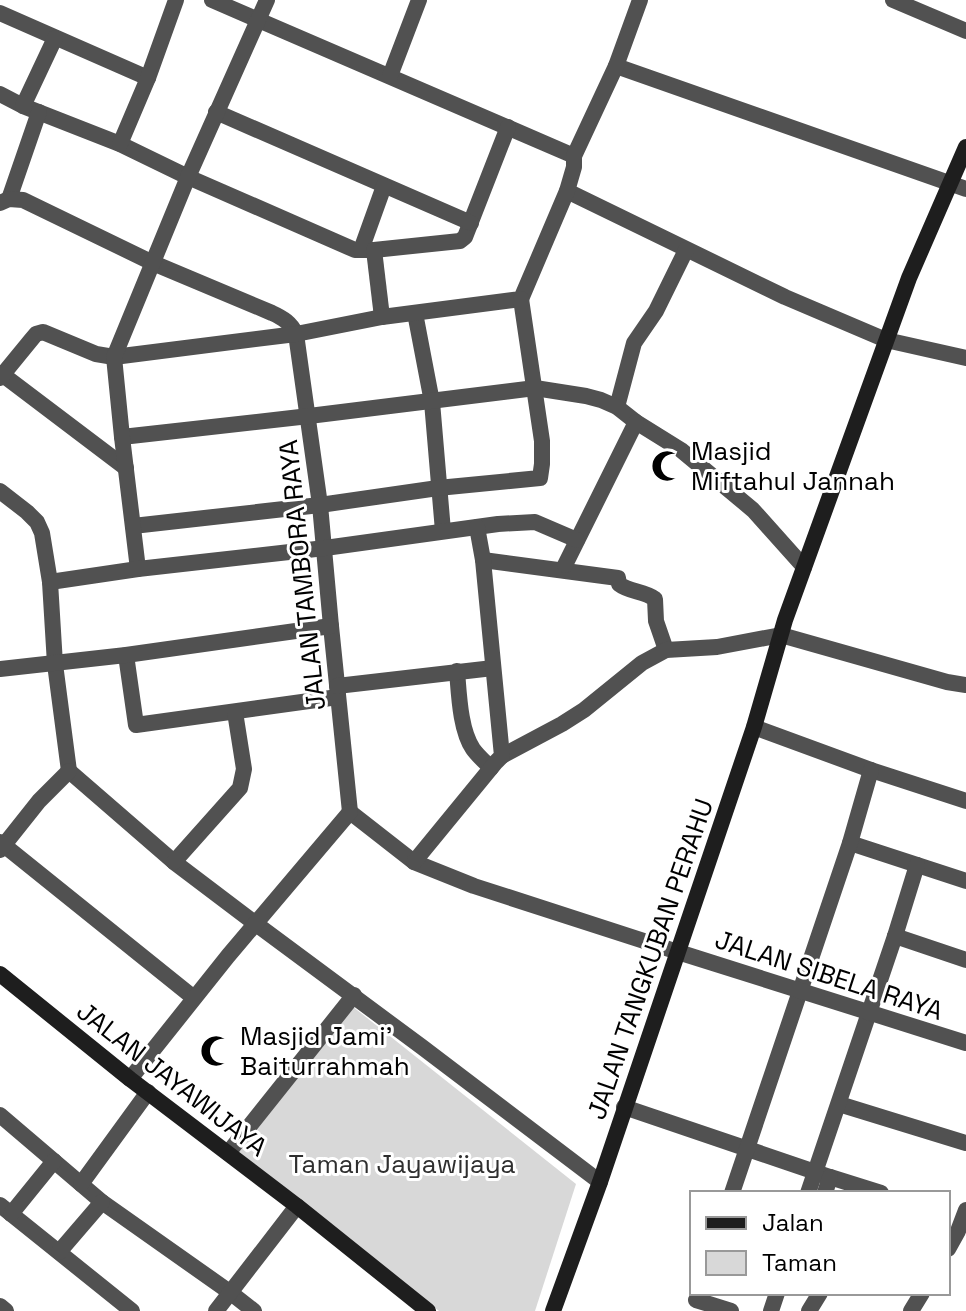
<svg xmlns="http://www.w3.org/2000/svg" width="966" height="1311" font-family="'Space Grotesk',sans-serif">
  <rect width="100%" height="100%" fill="#fff"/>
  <path fill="#d8d8d8" d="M 352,1006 L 576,1184 L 535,1311 L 439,1311 L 238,1152 Z"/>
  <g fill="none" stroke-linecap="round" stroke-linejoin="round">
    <g stroke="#515151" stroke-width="16">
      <path d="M 212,0 L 574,156"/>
      <path d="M 893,0 L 966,31"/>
      <path d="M 0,13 L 148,78"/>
      <path d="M 616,66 L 966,189"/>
      <path d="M 390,76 L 419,0"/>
      <path d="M 0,94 L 23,106 L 120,144 L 188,177 L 355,250 L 374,250 L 460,241 L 465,237 L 508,127"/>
      <path d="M 23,106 L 55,38"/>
      <path d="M 216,112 L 471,223"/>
      <path d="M 120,144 L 148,78 L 176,0"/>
      <path d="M 567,191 L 785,297 L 886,340 L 966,358"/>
      <path d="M 9,199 L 39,112"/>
      <path d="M 0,203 L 9,199 L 23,200 L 153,263 L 272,313 C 283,318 291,323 296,334 L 320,505 L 331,626 L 350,812"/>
      <path d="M 361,250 L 384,186"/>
      <path d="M 374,250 L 382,317"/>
      <path d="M 415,313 L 432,402 L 443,531"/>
      <path d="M 3,375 L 126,468"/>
      <path d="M 0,378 L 31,340 L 36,334 L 43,332 L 96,354 L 114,357 L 296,334 L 382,317 L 521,299 L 567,191 L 574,167 L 574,156 L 616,66 L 640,0"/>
      <path d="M 617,407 L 634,343 L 656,311 L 686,250"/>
      <path d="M 122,437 L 309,416 L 535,388 L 586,396 L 601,400 L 617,407 L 636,422 L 681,450 L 753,510 L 804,567"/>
      <path d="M 0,491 L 27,512 L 37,522 L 42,533 L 50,582 L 55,664 L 69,771"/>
      <path d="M 133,526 L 320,505 L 438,488 L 540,478 L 542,464 L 542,441 L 521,299"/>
      <path d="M 483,560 L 618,578 L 619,584 C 629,592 644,591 655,599 L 656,621 L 666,650"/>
      <path d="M 565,565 L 636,422"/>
      <path d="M 138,569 L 122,437 L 114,357 L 188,177 L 267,0"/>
      <path d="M 50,582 L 138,569 L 325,548 L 498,524 L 535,522 L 577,540"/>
      <path d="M 126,655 L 136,725 L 338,697"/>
      <path d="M 0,669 L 126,655 L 331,626"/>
      <path d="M 457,671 C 459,694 460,730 473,749 C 478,756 485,762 491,768"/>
      <path d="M 337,686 L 493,668"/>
      <path d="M 754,727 L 871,770 L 966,801"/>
      <path d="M 502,756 L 562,724 L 584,710 L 642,663 L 666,650 L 717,647 L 781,635 L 947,682 L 966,685"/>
      <path d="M 69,771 L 174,862 L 256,924 L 422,1047 L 600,1182"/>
      <path d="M 350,812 L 414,862 L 474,886 L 678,952"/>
      <path d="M 0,842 L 194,998"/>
      <path d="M 850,843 L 966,881"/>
      <path d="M 0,850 L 39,801 L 69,771"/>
      <path d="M 174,862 L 240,788 L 244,769 L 235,712"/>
      <path d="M 414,862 L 496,762 L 502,756 L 483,560 L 477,527"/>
      <path d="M 895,936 L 966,960"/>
      <path d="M 130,1079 L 228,956 L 350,812"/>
      <path d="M 839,1104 L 966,1143"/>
      <path d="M 624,1107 L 830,1177 L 881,1193"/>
      <path d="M 0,1115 L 102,1202 L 231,1293 L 254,1311"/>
      <path d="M 228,1153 L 354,995"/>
      <path d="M 81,1184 L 148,1092"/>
      <path d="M 732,1193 L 850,843 L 871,770"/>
      <path d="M 808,1193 L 895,936 L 917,865"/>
      <path d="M 825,1193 L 830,1177"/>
      <path d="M 0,1205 L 132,1311"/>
      <path d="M 11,1214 L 54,1161"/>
      <path d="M 948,1249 L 958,1231 L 966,1210"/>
      <path d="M 59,1252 L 102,1202"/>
      <path d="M 696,1300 L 731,1311"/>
      <path d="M 0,1306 L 6,1311"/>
      <path d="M 216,1311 L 297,1206"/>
      <path d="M 771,1311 L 777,1293"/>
      <path d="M 809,1311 L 820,1293"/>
      <path d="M 911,1311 L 922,1293"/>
    </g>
    <path stroke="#515151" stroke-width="16" d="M 678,952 L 966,1043"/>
    <g stroke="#1e1e1e" stroke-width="16">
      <path d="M 0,974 L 130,1079 L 297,1206 L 428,1311"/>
      <path d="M 553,1311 L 600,1182 L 754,727 L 785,620 L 909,278 L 966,147"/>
    </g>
  </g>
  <defs>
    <symbol id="mosque-bare" viewBox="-9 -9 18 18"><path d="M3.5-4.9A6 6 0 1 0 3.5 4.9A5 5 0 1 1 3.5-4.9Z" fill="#000" stroke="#fff" stroke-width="2.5" paint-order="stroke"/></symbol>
  </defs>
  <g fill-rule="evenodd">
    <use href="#mosque-bare" x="645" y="444" width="44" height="44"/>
    <use href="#mosque-bare" x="194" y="1029" width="44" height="44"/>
  </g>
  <g text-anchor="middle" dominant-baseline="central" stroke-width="6" stroke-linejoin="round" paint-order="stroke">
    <g font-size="26" fill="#000" stroke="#fff" text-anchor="start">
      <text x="691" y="451">Masjid<tspan x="691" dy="30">Miftahul Jannah</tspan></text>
      <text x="240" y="1036">Masjid Jami'<tspan x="240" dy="30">Baiturrahmah</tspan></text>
    </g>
    <g font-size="26" fill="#000" stroke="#fff">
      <text transform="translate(302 575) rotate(-96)">JALAN TAMBORA RAYA</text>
      <text transform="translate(650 959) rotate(-71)">JALAN TANGKUBAN PERAHU</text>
      <text transform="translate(829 975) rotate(18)">JALAN SIBELA RAYA</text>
      <text transform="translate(172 1079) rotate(38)">JALAN JAYAWIJAYA</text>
    </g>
    <g font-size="26" fill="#2f2f2f" stroke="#fff">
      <text x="402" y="1164">Taman Jayawijaya</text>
    </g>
  </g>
  <rect x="690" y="1191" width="260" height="104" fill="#ffffff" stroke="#999999" stroke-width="2"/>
  <rect x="706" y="1217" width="40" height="12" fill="#1e1e1e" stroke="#999999" stroke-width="2"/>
  <text x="762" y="1231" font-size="24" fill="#000000">Jalan</text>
  <rect x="706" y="1251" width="40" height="24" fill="#d8d8d8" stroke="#999999" stroke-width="2"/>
  <text x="762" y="1271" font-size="24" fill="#000000">Taman</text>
</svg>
